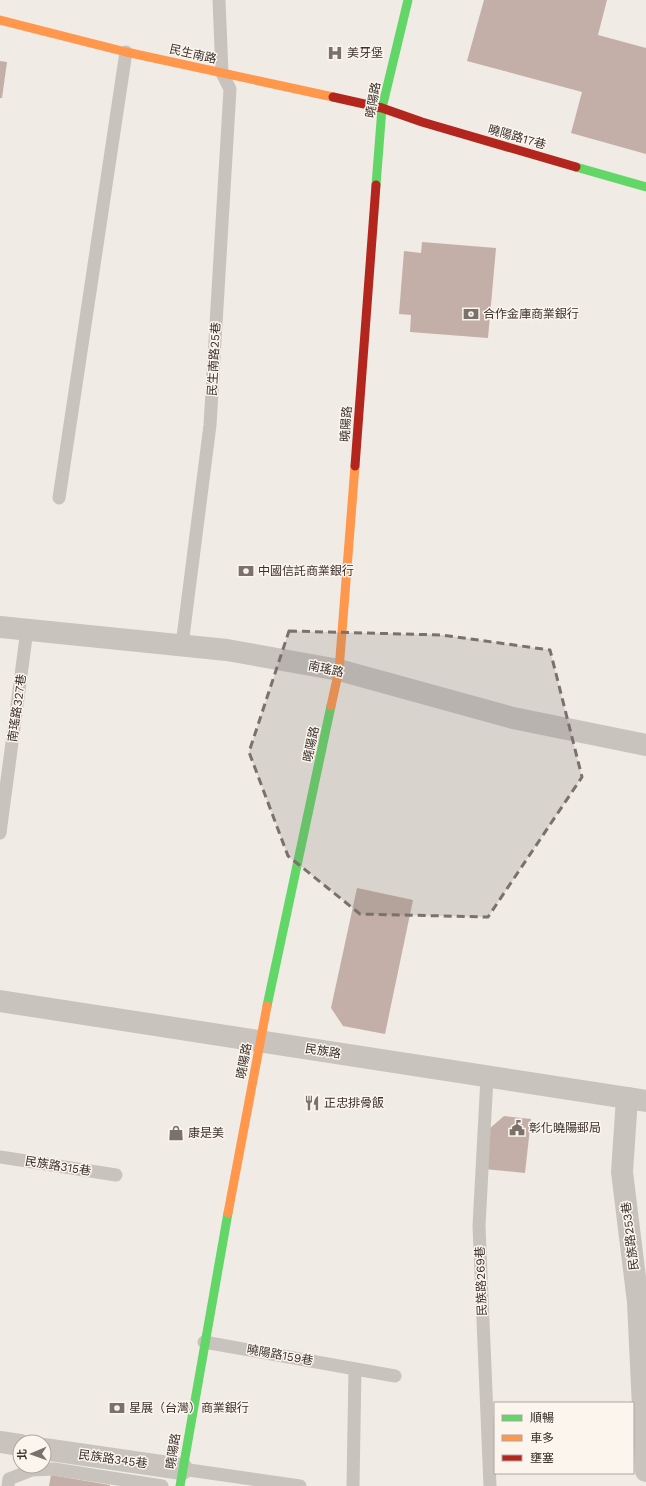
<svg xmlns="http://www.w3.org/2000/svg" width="646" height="1486" font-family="'Work Sans','Noto Sans TC',sans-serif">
  <rect width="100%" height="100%" fill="#f0ebe5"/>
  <g fill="#c3afa7">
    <path d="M 484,0 L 607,0 L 598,35 L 646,48 L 646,154 L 571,133 L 582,92 L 467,61 Z"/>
    <path d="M 0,61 L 7,62 L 2,98 L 0,98 Z"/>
    <path d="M 422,242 L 496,248 L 488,338 L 410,332 L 411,315 L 399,314 L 404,251 L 421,253 Z"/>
    <path d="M 357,888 L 413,900 L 385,1034 L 343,1026 L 331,1008 Z"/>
    <path d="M 504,1116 L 531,1119 L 525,1173 L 484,1169 L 489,1129 Z"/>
    <path d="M 51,1475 L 110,1485 L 110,1486 L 49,1486 Z"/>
  </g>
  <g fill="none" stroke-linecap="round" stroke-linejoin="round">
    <g stroke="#c9c3be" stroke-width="13">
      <path d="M 59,498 L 126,52"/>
      <path d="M 182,645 L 210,425 L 230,89 L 222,73 L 219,0"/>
      <path d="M 0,833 L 27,630"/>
      <path d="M 487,1077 L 479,1226 L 490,1486"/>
      <path d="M 0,1157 L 116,1175"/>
      <path d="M 204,1342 L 395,1376"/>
      <path d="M 182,1469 L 300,1486"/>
      <path d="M 8,1486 L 9,1479 L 32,1470 L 54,1469 L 162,1486"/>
      <path d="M 353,1486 L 355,1369"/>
    </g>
    <g stroke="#c9c3be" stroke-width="22">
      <path d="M 0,627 L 227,650 L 339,670 L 513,718 L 646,745"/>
      <path d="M 0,1001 L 646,1101"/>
      <path d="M 627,1098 L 622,1172 L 638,1302 L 646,1471"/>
      <path d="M 0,1442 L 20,1445"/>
      <path d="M 44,1449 L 182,1469"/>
    </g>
    <g stroke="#63d668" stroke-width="9">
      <path d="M 576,167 L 646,187"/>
      <path d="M 376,185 L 382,108 L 408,0"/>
      <path d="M 267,1006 L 331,706"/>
      <path d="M 180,1486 L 228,1213"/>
    </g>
    <g stroke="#ff974d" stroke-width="9">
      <path d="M 0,20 L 126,52 L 333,97"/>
      <path d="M 331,706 L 339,670 L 355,466"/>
      <path d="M 228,1213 L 267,1006"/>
    </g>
    <g stroke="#b3261e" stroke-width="9">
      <path d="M 333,97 L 382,108 L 422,122 L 576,167"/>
      <path d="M 355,466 L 376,185"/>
    </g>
  </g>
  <path fill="#7a716c" fill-opacity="0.2" stroke="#7a716c" stroke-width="3" stroke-dasharray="8 5" stroke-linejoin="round" d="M 289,631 L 442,635 L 550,650 L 582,777 L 488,917 L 360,914 L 288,856 L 249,752 Z"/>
  <defs>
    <symbol id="hospital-bare" viewBox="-9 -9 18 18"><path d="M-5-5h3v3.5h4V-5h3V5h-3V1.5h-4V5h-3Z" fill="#7a716c" stroke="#fbf5ee" stroke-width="2.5" paint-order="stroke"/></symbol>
    <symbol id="bank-bare" viewBox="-9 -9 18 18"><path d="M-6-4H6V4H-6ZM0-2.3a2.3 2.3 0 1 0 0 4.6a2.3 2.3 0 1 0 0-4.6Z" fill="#7a716c" stroke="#fbf5ee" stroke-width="2.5" paint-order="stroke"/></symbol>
    <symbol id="restaurant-bare" viewBox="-9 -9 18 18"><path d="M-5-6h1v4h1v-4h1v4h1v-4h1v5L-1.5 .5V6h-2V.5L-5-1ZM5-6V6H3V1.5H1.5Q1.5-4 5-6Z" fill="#7a716c" stroke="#fbf5ee" stroke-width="2.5" paint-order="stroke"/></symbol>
    <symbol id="civic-bare" viewBox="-9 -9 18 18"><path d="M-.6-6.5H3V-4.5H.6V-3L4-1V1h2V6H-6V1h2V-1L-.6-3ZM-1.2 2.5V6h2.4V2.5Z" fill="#7a716c" stroke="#fbf5ee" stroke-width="2.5" paint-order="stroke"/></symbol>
    <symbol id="shop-bare" viewBox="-9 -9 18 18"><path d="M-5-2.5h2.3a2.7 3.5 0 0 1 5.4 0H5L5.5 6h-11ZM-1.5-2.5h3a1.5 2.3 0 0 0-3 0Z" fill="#7a716c" stroke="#fbf5ee" stroke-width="2.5" paint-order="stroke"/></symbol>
  </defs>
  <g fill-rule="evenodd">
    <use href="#hospital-bare" x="324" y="42" width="22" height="22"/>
    <use href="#bank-bare" x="460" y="303" width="22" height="22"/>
    <use href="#bank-bare" x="235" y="560" width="22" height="22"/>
    <use href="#restaurant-bare" x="301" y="1092" width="22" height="22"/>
    <use href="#civic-bare" x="506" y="1117" width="22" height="22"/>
    <use href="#shop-bare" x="165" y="1122" width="22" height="22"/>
    <use href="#bank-bare" x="106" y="1397" width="22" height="22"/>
  </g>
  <g text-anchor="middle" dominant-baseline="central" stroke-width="3" stroke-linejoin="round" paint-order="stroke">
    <g font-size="12" fill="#3b302b" stroke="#fbf5ee" text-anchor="start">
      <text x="347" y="53">美牙堡</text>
      <text x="483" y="314">合作金庫商業銀行</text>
      <text x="258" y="571">中國信託商業銀行</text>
      <text x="324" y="1103">正忠排骨飯</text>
      <text x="529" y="1128">彰化曉陽郵局</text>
      <text x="188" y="1133">康是美</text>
      <text x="129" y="1408">星展（台灣）商業銀行</text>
    </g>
    <g font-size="12" fill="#3b302b" stroke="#fbf5ee">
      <text transform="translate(193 54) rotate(13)">民生南路</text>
      <text transform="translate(373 100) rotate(-80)">曉陽路</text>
      <text transform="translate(517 137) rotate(16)">曉陽路17巷</text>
      <text transform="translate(214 359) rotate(-87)">民生南路25巷</text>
      <text transform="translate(346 424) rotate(-86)">曉陽路</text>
      <text transform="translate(326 669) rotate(12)">南瑤路</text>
      <text transform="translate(17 708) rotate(-82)">南瑤路327巷</text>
      <text transform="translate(311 744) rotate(-78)">曉陽路</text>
      <text transform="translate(323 1051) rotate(9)">民族路</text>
      <text transform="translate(244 1061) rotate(-79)">曉陽路</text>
      <text transform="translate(58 1166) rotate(9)">民族路315巷</text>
      <text transform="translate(630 1236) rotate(-97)">民族路253巷</text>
      <text transform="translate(481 1281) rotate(-92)">民族路269巷</text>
      <text transform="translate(280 1355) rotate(10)">曉陽路159巷</text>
      <text transform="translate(173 1451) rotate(-81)">曉陽路</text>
      <text transform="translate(113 1459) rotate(8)">民族路345巷</text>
    </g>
  </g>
  <rect x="494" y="1402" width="140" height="72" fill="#fbf5ee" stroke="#aea6a0"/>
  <rect x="502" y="1415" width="20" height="6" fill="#63d668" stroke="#aea6a0"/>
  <text x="530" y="1422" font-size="12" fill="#3b302b">順暢</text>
  <rect x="502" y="1435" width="20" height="6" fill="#ff974d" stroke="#aea6a0"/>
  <text x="530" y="1442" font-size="12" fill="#3b302b">車多</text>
  <rect x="502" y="1455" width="20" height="6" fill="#b3261e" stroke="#aea6a0"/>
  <text x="530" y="1462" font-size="12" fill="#3b302b">壅塞</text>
  <g transform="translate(32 1454) rotate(268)"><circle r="19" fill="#fbf5ee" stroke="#aea6a0"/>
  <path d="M0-3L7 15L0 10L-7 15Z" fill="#7a716c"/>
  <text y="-6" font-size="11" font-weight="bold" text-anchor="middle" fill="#3b302b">北</text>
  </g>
</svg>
